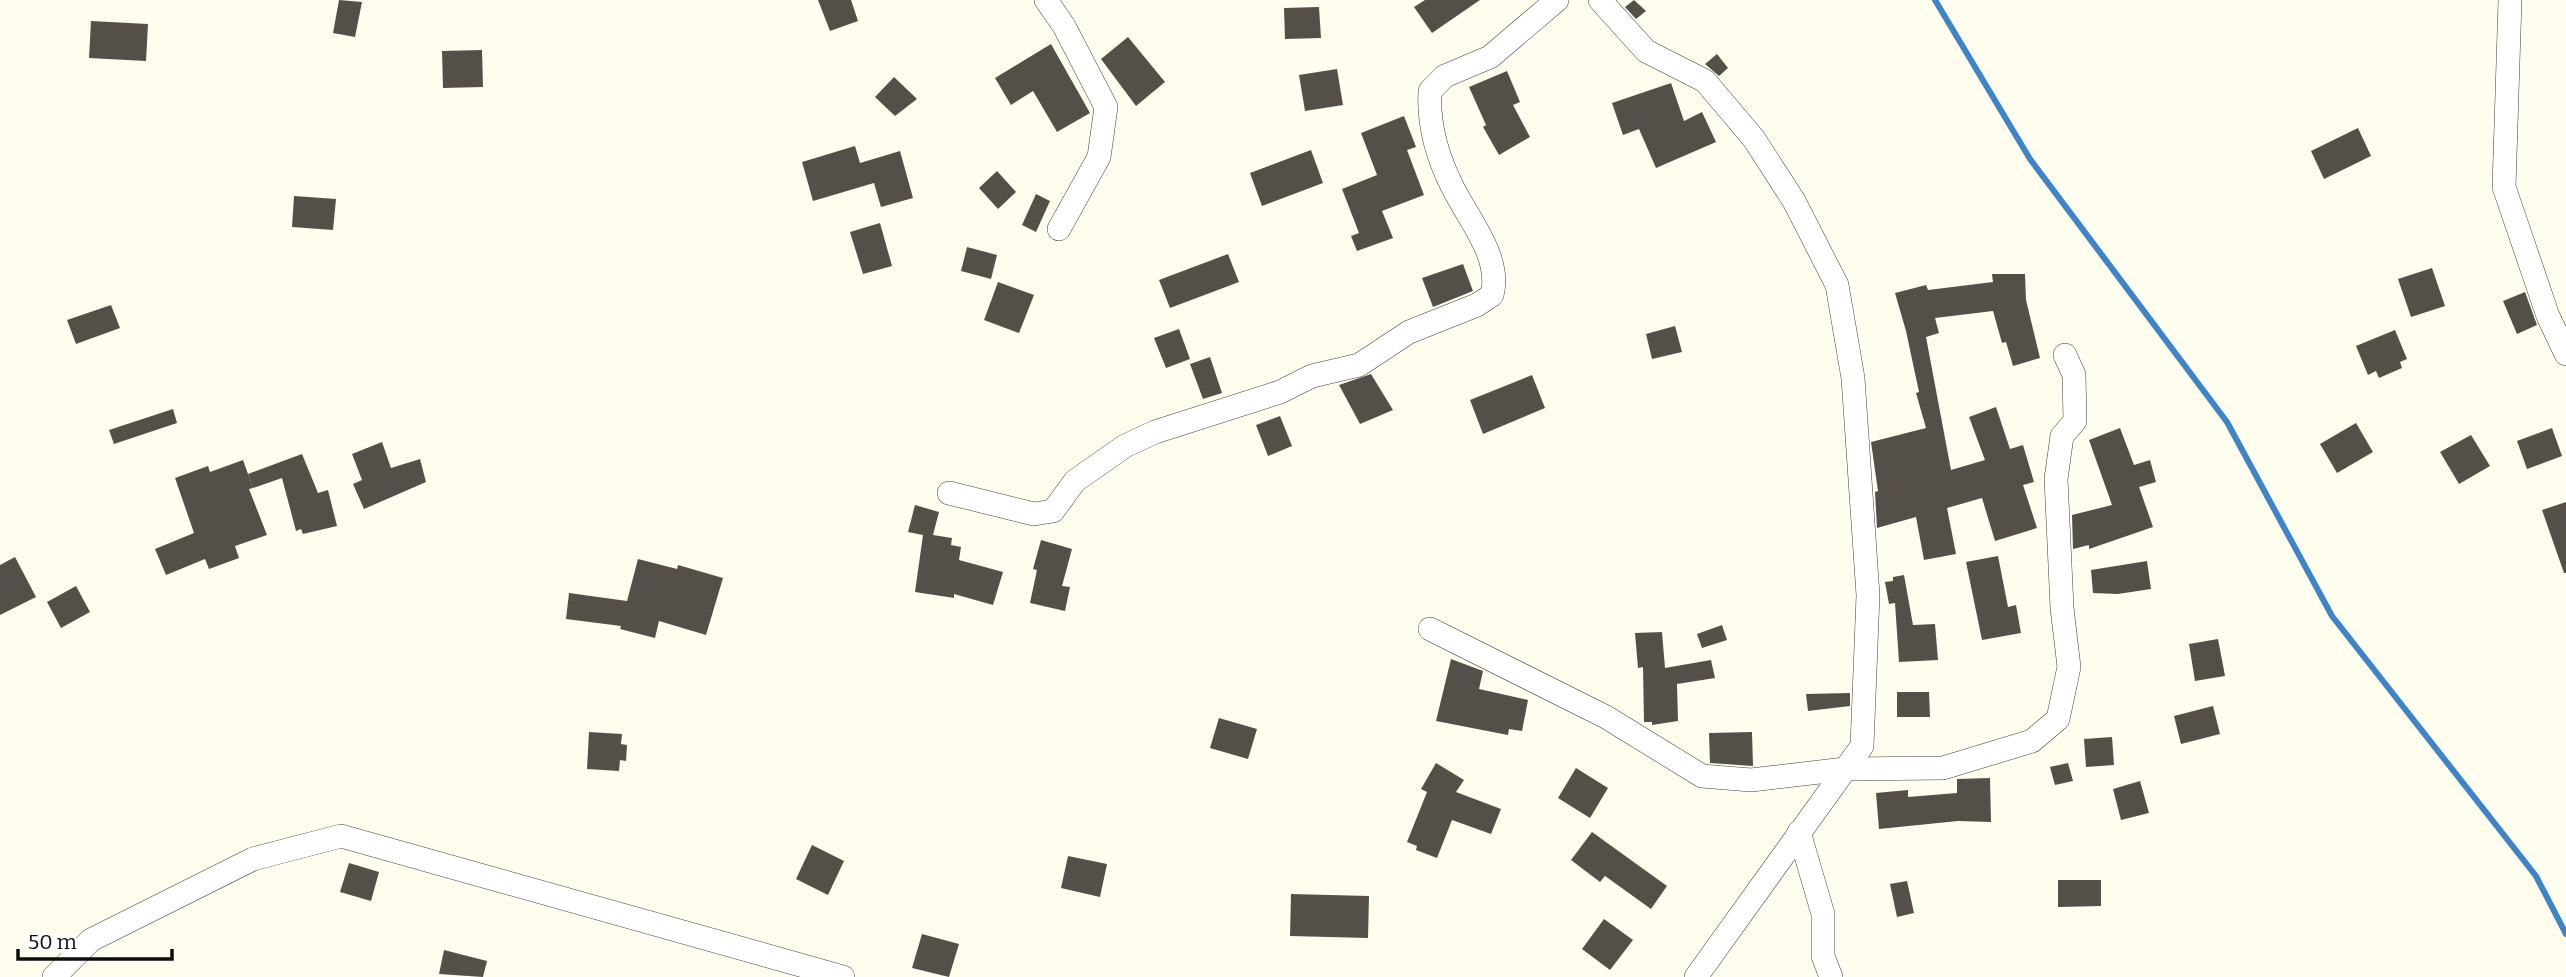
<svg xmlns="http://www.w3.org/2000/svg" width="2566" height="977" font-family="Bitter,serif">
  <rect width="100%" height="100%" fill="#fefdee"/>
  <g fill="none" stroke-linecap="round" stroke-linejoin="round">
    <path stroke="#3f84c7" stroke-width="6" d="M 1935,0 L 2030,159 L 2227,422 L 2332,616 L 2536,876 L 2566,934"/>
  </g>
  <g fill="#554f4a">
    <path d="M 339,0 L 362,2 L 355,37 L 333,33 Z"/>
    <path d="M 818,0 L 851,0 L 858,21 L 830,31 Z"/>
    <path d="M 1425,0 L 1480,0 L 1432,33 L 1414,7 Z"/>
    <path d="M 1634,0 L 1646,11 L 1636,19 L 1625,7 Z"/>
    <path d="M 1319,7 L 1321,38 L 1285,39 L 1284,8 Z"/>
    <path d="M 91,21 L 148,24 L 146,61 L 89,58 Z"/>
    <path d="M 1128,37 L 1165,82 L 1136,106 L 1101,59 Z"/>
    <path d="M 1051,44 L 1090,113 L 1057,132 L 1033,91 L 1011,105 L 995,78 Z"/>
    <path d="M 482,50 L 483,87 L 443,88 L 442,51 Z"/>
    <path d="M 1717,54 L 1728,68 L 1719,76 L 1705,64 Z"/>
    <path d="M 1337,69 L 1343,105 L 1305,111 L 1299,75 Z"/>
    <path d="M 1507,71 L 1520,102 L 1513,105 L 1530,137 L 1499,155 L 1483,127 L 1486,125 L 1469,87 Z"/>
    <path d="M 894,77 L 917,99 L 895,116 L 875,97 Z"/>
    <path d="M 1671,83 L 1684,121 L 1702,112 L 1716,142 L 1656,168 L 1639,129 L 1623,135 L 1612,103 Z"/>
    <path d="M 1404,116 L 1416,147 L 1407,150 L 1424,195 L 1382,211 L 1393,238 L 1357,251 L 1351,236 L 1359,233 L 1342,189 L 1377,175 L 1361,133 Z"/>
    <path d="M 2358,128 L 2371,156 L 2324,179 L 2311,151 Z"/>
    <path d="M 855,146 L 860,163 L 900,151 L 913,198 L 881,207 L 874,183 L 813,201 L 802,162 Z"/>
    <path d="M 1311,150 L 1323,183 L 1262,206 L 1250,173 Z"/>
    <path d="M 997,171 L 1016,192 L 998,209 L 979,188 Z"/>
    <path d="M 1036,194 L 1050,201 L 1036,232 L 1022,225 Z"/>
    <path d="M 294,196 L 336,199 L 333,230 L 292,227 Z"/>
    <path d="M 880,223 L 892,266 L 863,274 L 850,232 Z"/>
    <path d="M 967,247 L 997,255 L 991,279 L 961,271 Z"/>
    <path d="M 1228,254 L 1239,282 L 1170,308 L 1159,280 Z"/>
    <path d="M 1463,264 L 1473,291 L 1433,307 L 1422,278 Z"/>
    <path d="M 2432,268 L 2445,306 L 2411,317 L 2398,279 Z"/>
    <path d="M 1992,274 L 2025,274 L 2026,300 L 2040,358 L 2013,366 L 2006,342 L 2002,343 L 1993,311 L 1935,318 L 1939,333 L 1926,337 L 1951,470 L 1985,460 L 1969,417 L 1996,407 L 2010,449 L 2023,445 L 2034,482 L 2023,485 L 2037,528 L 1995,541 L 1982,498 L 1947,508 L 1956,554 L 1924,560 L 1916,517 L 1877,528 L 1875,492 L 1878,491 L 1871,442 L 1926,428 L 1916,393 L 1919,392 L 1906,331 L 1895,293 L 1926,285 L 1928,290 L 1993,282 Z"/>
    <path d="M 998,282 L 1034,295 L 1019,333 L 984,320 Z"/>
    <path d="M 2525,292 L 2537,325 L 2517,334 L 2503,301 Z"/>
    <path d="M 111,305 L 120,328 L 76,344 L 67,320 Z"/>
    <path d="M 1675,326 L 1682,352 L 1652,359 L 1646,334 Z"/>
    <path d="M 1179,329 L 1190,359 L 1166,368 L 1154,338 Z"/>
    <path d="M 2395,330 L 2407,359 L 2400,362 L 2402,368 L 2379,378 L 2376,371 L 2368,375 L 2356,346 Z"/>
    <path d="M 1210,357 L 1222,393 L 1203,399 L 1190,364 Z"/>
    <path d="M 1371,374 L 1393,410 L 1360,424 L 1339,385 Z"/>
    <path d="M 1532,375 L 1545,408 L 1483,434 L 1470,400 Z"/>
    <path d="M 173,409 L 177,423 L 114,444 L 109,430 Z"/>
    <path d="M 1280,416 L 1292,446 L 1268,456 L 1256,425 Z"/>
    <path d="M 2356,423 L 2373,452 L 2337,473 L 2320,444 Z"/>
    <path d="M 2120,428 L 2134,465 L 2150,460 L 2156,482 L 2139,487 L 2153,527 L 2089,549 L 2089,545 L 2073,549 L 2072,515 L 2112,505 L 2089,440 Z"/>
    <path d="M 2552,428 L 2562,456 L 2527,469 L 2517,441 Z"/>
    <path d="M 2471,435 L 2490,466 L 2459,484 L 2440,452 Z"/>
    <path d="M 382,442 L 391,468 L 420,459 L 426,482 L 364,509 L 353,484 L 362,480 L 352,454 Z"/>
    <path d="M 302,454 L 318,493 L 328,490 L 337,526 L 303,534 L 301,529 L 296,531 L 282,478 L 253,488 L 248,474 Z"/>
    <path d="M 243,460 L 253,488 L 249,489 L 267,535 L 235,546 L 239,558 L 209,569 L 205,559 L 166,575 L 155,549 L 194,533 L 175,478 L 208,466 L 210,472 Z"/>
    <path d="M 2566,502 L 2566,573 L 2564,573 L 2542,510 Z"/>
    <path d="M 915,505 L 939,512 L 933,535 L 952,538 L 951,545 L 961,547 L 959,560 L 1003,572 L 993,605 L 954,594 L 954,598 L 915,592 L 923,535 L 908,532 Z"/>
    <path d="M 1041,540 L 1072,549 L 1062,586 L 1070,587 L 1065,611 L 1030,603 L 1037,570 L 1033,569 Z"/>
    <path d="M 1998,556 L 2008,607 L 2016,605 L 2021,633 L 1982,640 L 1966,562 Z"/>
    <path d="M 15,557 L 36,597 L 0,615 L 0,565 Z"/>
    <path d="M 638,559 L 677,569 L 678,565 L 723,578 L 706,635 L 659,621 L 655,638 L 620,629 L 621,626 L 566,619 L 569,593 L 627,601 Z"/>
    <path d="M 2147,561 L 2151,589 L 2118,594 L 2093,593 L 2091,570 Z"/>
    <path d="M 1904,575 L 1913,625 L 1935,624 L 1938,660 L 1899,662 L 1895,603 L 1889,604 L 1885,582 L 1893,581 L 1893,577 Z"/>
    <path d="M 76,586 L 90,612 L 61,628 L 47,602 Z"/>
    <path d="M 1722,625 L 1727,640 L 1702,648 L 1697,634 Z"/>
    <path d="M 1662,632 L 1665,668 L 1711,660 L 1715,678 L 1677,684 L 1678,721 L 1652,725 L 1652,722 L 1644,722 L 1643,667 L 1638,668 L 1635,633 Z"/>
    <path d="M 2218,639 L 2225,676 L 2195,681 L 2189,644 Z"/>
    <path d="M 1451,659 L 1483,671 L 1479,689 L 1528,700 L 1522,731 L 1509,729 L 1508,735 L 1436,721 Z"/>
    <path d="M 1897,692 L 1929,692 L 1930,717 L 1897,717 Z"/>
    <path d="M 1850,693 L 1850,706 L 1808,711 L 1806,694 Z"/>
    <path d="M 2213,706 L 2220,734 L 2181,744 L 2174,716 Z"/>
    <path d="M 1219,718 L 1257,729 L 1248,759 L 1210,748 Z"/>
    <path d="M 589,732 L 622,734 L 621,744 L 627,745 L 626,761 L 620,760 L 619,771 L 587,769 Z"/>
    <path d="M 1752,732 L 1753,766 L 1710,763 L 1709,733 Z"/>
    <path d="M 2112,737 L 2114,765 L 2086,767 L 2084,739 Z"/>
    <path d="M 1436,763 L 1464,780 L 1456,792 L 1501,809 L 1491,834 L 1452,820 L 1437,858 L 1416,850 L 1417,846 L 1407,842 L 1427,792 L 1421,789 Z"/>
    <path d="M 2068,763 L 2073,781 L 2055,785 L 2050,767 Z"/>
    <path d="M 1576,768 L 1608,788 L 1590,818 L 1558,798 Z"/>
    <path d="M 1990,778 L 1991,822 L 1958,821 L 1879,829 L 1876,793 L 1908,790 L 1908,797 L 1957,793 L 1957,779 Z"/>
    <path d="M 2140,781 L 2149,813 L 2121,820 L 2113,789 Z"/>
    <path d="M 1592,832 L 1667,886 L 1651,909 L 1605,876 L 1600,882 L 1571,860 Z"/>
    <path d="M 812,845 L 844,861 L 828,895 L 796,879 Z"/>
    <path d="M 1068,856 L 1107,864 L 1100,897 L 1061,888 Z"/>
    <path d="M 349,863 L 379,872 L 371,901 L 340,892 Z"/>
    <path d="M 2058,880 L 2101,880 L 2101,906 L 2058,907 Z"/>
    <path d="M 1907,881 L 1914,913 L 1897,917 L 1890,884 Z"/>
    <path d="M 1291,894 L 1369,896 L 1368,938 L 1290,936 Z"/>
    <path d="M 1604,919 L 1633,940 L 1610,970 L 1582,949 Z"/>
    <path d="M 922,934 L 959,944 L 949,977 L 912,968 Z"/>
    <path d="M 444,950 L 487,961 L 483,977 L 439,974 Z"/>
  </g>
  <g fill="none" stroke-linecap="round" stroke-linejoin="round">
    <defs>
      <g id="street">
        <path d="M 1046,0 L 1064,26 L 1106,107 L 1099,157 L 1059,229"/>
        <path d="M 1600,0 L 1646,51 L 1705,81 L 1754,139 L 1794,201 L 1837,285 L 1853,378 L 1868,595 L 1862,746 L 1696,977"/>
        <path d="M 2510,0 L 2504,187 L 2548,316 L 2566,354"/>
        <path d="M 949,493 L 1034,514 L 1053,511 L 1075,481 L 1125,446 L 1155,432 L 1280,392 L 1312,376 L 1359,365 L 1409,332 L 1477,305 L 1492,295 C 1502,257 1468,219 1452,186 C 1437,156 1428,124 1430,91 L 1445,76 L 1490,57 L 1557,0"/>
        <path d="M 1430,629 L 1606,717 L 1702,776 L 1751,780 L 1845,769 L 1943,768 L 2032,741 L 2058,719 L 2069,667 L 2062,608 L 2056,479 L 2062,436 L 2075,421 L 2074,375 L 2065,355"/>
        <path d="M 1799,832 L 1823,914 L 1823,956 L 1831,977"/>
        <path d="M 54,977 L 91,940 L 253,859 L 341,836 L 843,977"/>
      </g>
    </defs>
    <use href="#street" stroke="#404040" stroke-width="24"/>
    <use href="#street" stroke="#fff" stroke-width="23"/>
  </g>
  <path d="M18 949v10h154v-10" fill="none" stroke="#0d0d0d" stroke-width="3.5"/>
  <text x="28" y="949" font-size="21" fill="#0d0d0d" stroke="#ffffff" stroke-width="5" paint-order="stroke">50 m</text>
</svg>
